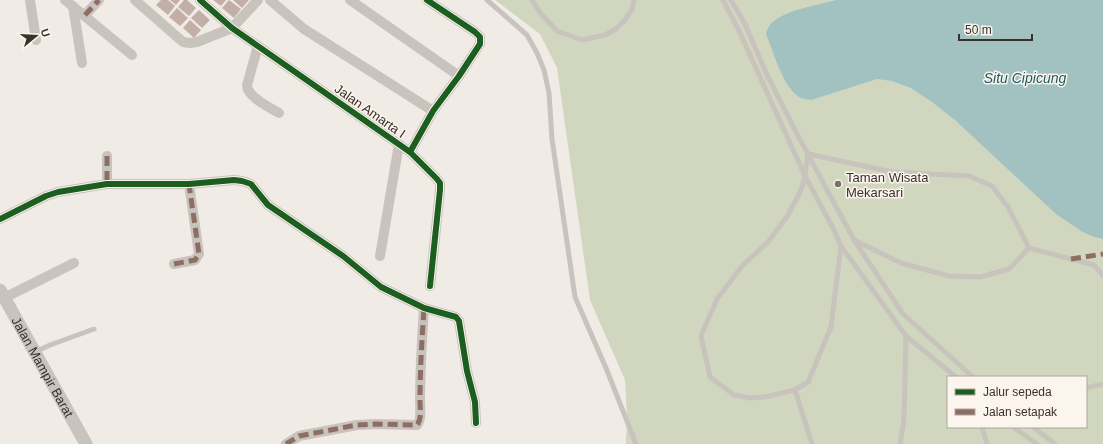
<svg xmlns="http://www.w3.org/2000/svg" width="1103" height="444" font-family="Arial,sans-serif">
  <rect width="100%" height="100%" fill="#f0ebe5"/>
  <path fill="#d1d6bf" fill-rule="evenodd" d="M 495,0 L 1103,0 L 1103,444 L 626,444 L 627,419 L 625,380 L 590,300 L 557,68 L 540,34 ZM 948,377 L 1086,377 L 1086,427 L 948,427 Z"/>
  <path fill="#a1c2c1" d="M 836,0 L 1103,0 L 1103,239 L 1092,236 L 1081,231 L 1056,214 L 955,120 L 932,102 L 911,88 L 892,81 L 877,79 L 811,100 C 807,99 802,99 799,97 C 782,85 774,53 766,34 C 767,29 769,25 774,21 C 787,10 818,5 836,0 Z"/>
  <g fill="#c3afa7">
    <path d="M 161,0 L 168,0 L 175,6 L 168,15 L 156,5 Z"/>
    <path d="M 170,0 L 180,0 L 176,5 Z"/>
    <path d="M 184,0 L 187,0 L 196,8 L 189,16 L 178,7 Z"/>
    <path d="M 213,0 L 226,0 L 221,6 Z"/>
    <path d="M 229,0 L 241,9 L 234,18 L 222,8 Z"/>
    <path d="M 233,0 L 249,0 L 242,8 Z"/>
    <path d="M 177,8 L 188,18 L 180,26 L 169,17 Z"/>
    <path d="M 199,10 L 210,20 L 202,28 L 191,18 Z"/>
    <path d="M 190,20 L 201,30 L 194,38 L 183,28 Z"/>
  </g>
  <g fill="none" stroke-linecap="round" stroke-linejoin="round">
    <g stroke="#c9c3be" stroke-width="5">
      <path d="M 487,0 L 527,35 L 537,53 L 544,70 L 549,93 L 552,139 L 575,297 L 606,368 L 636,444"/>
      <path d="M 532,0 L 541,14 L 557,31 L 582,40 L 605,35 L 616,29 L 625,20 L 632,9 L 634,0"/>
      <path d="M 723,0 L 740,33 L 805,176 L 833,228 L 841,246 L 906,336 L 956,377"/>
      <path d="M 731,0 L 745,24 L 767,75 L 796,132 L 854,240 L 903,314 L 973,377"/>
      <path d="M 854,240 L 901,263 L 949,276 L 980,277 L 1009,269 L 1029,248 L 1094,265 L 1103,276"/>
      <path d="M 841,246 L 831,327 L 808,382 L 795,390 L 765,397 L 750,398 L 734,395 L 710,377 L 701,336 L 717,299 L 742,266 L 768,242 L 788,215 L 801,190 L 805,176 L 808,154 L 892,172 L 969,176 L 992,186 L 1008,207 L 1029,248"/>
      <path d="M 35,352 L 50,345 L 94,329"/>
      <path d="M 1086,388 L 1103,384"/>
      <path d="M 795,390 L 812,444"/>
      <path d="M 982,427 L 987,444"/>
      <path d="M 1013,427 L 1037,444"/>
      <path d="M 1033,427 L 1055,444"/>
      <path d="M 900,444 L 904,419 L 906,336"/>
    </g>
    <g stroke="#c9c3be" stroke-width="10">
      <path d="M 30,0 L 36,40"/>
      <path d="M 65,0 L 132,55"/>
      <path d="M 135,0 L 183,42 L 190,43 L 197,42 L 232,28 L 258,0"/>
      <path d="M 200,0 L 232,28 L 410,152 L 437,179 L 440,183 L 440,190 L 430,286"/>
      <path d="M 270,0 L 304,29 L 433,111"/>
      <path d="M 350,0 L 459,76"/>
      <path d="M 73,6 L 82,63"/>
      <path d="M 85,15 L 99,0"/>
      <path d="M 258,46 L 247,85 C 247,97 269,107 279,113"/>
      <path d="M 410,152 L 433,111 L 459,76 L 480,44 L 480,37 L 475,32 L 427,0"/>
      <path d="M 107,156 L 107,184"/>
      <path d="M 0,219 L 46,196 L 58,192 L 107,184 L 189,184 L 234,180 L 242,181 L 251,184 L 268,205 L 343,256 L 381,287 L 424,308 L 456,317 L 459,321 L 467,371 L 475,402 L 476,423"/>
      <path d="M 380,256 L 399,144"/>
      <path d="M 174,264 L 195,260 L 199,254 L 189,184"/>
      <path d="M 4,298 L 74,263"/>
      <path d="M 286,444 L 299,436 L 357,425 L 375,424 L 417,425 C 422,419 420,408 420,401 C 420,370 422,339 424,308"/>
    </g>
    <path stroke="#c9c3be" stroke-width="13" id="s1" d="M 0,290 L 86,444"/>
    <g stroke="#8d6e63" stroke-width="5" stroke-dasharray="10 5" stroke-linecap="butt">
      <path d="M 85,15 L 99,0"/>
      <path d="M 107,156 L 107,184"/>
      <path d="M 1071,259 L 1103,254"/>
      <path d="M 174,264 L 195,260 L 199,254 L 189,184"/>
      <path d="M 286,444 L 299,436 L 357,425 L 375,424 L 417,425 C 422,419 420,408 420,401 C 420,370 422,339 424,308"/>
    </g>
    <defs>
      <g id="cycleway">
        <path d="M 200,0 L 232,28 L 410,152 L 437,179 L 440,183 L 440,190 L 430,286"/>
        <path d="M 410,152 L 433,111 L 459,76 L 480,44 L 480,37 L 475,32 L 427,0"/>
        <path d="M 0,219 L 46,196 L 58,192 L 107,184 L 189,184 L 234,180 L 242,181 L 251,184 L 268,205 L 343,256 L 381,287 L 424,308 L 456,317 L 459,321 L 467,371 L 475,402 L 476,423"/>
      </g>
    </defs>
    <use href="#cycleway" stroke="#fbf5ee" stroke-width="8"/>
    <use href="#cycleway" stroke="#1b5e20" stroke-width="6"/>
  </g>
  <circle fill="#7a716c" stroke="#fbf5ee" stroke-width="1.5" cx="838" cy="184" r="4"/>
  <g text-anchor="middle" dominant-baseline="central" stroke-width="3" stroke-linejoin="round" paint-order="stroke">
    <g font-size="13" fill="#3b302b" stroke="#fbf5ee">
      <text transform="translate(370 111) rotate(35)">Jalan Amarta I</text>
      <text stroke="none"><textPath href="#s1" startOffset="88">Jalan Mampir Barat</textPath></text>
    </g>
    <g font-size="13" fill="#3b302b" stroke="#fbf5ee" text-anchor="start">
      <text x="846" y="177">Taman Wisata<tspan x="846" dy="15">Mekarsari</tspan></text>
    </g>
    <g font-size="14" font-style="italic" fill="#1f5a5e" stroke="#fbf5ee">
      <text x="1025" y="78">Situ Cipicung</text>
    </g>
  </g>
  <rect x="947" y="376" width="140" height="52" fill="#fbf5ee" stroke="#aea6a0"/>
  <rect x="955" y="389" width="20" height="6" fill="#1b5e20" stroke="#aea6a0"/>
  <text x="983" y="396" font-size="12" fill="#3b302b">Jalur sepeda</text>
  <rect x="955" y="409" width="20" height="6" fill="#8d6e63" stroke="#aea6a0"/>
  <text x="983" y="416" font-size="12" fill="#3b302b">Jalan setapak</text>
  <g transform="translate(36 36) rotate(72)" stroke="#fbf5ee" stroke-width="3" paint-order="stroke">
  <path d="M0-3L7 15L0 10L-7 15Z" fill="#3b302b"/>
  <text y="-6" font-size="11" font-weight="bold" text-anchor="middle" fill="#3b302b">U</text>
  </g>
  <path d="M959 34v6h73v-6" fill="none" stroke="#3b302b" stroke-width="2"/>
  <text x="965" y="34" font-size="12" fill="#3b302b" stroke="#fbf5ee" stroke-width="3" paint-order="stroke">50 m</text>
</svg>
